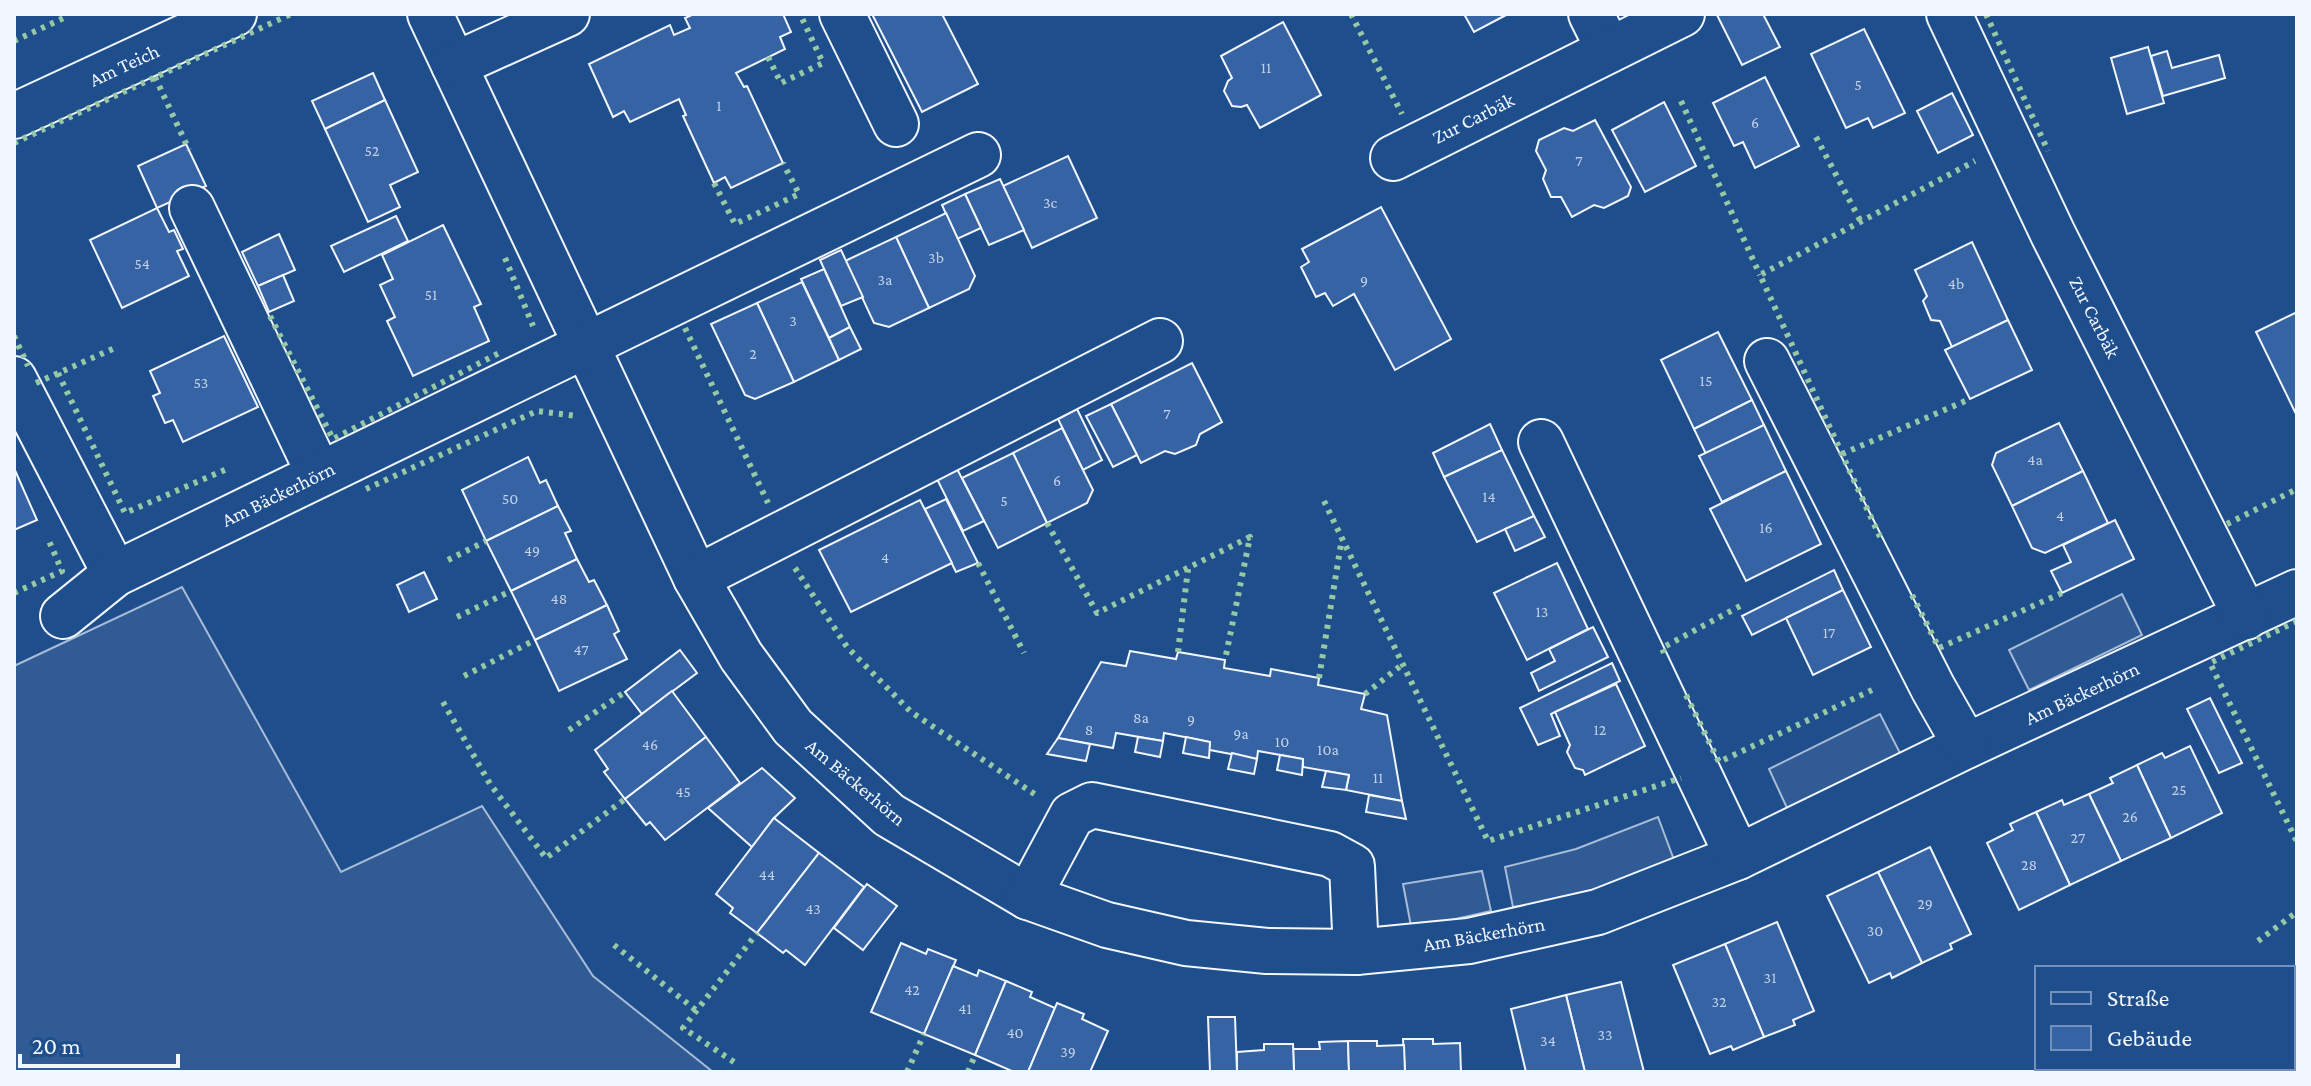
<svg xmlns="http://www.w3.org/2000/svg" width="2311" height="1086" font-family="'Crimson Pro',serif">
  <rect width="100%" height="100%" fill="#1f4e8c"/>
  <g fill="#305b95" stroke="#a8bbd7" stroke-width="2">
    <path d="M 182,587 L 341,872 L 482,806 L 593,976 L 713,1072 L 14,1072 L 14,666 Z"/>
    <path d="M 2122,594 L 2142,635 L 2029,690 L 2009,650 Z"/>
    <path d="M 1880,714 L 1900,753 L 1787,808 L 1769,769 Z"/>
    <path d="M 1658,817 L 1674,860 L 1627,879 L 1553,902 L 1513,907 L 1505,867 L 1576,849 Z"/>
    <path d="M 1482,871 L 1491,911 L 1451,920 L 1411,926 L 1403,884 Z"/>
  </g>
  <g fill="#3563a3" stroke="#f2f6ff" stroke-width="2">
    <path d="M 694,14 L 783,14 L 791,32 L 780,37 L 785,49 L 736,73 L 744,87 L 747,86 L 783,163 L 731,188 L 725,177 L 714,183 L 683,116 L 686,115 L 679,99 L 630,122 L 624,111 L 613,117 L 589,64 L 670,25 L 674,35 L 690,28 L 685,18 Z"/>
    <path d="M 872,14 L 942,14 L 978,84 L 922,112 Z"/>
    <path d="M 1464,14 L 1508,14 L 1474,32 Z"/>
    <path d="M 1763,14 L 1780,47 L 1742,65 L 1717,15 Z"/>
    <path d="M 1283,22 L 1321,95 L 1260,128 L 1247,105 L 1241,107 L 1232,106 L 1224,91 L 1228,81 L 1232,78 L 1221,56 Z"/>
    <path d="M 1864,29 L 1905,113 L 1873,128 L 1868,118 L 1846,128 L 1811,54 Z"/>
    <path d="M 2148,47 L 2164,103 L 2127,114 L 2111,58 Z"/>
    <path d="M 2167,51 L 2172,68 L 2219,55 L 2225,78 L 2163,96 L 2151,56 Z"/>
    <path d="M 373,73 L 385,100 L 325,129 L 312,101 Z"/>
    <path d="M 1765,77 L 1799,146 L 1755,168 L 1743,142 L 1734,146 L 1713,103 Z"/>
    <path d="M 1952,93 L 1973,135 L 1938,153 L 1917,111 Z"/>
    <path d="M 385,100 L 418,172 L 390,185 L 400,207 L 368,222 L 325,129 Z"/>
    <path d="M 1664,102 L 1696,166 L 1645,192 L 1612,130 Z"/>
    <path d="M 1595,120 L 1631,187 L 1628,196 L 1604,208 L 1594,205 L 1572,217 L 1561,197 L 1551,197 L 1543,179 L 1546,170 L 1536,151 L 1539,140 L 1564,128 L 1573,131 Z"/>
    <path d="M 186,144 L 206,186 L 157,208 L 138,166 Z"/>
    <path d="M 1068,156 L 1097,218 L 1032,248 L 1003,186 Z"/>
    <path d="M 1000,179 L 1024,230 L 989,245 L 965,194 Z"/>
    <path d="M 965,194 L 981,228 L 957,239 L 942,205 Z"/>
    <path d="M 1381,207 L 1451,339 L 1395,370 L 1354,294 L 1333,306 L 1325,293 L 1316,297 L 1301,267 L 1309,262 L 1302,249 Z"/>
    <path d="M 157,208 L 169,232 L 174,230 L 183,249 L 177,251 L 189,276 L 122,308 L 90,240 Z"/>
    <path d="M 946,213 L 975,276 L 969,289 L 929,308 L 896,237 Z"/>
    <path d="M 396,216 L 408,241 L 344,272 L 331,246 Z"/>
    <path d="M 443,225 L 481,304 L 474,307 L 489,341 L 413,376 L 387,321 L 395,317 L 380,285 L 393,279 L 382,255 Z"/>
    <path d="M 279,234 L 295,270 L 258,286 L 242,252 Z"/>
    <path d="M 896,237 L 929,308 L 889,327 L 874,323 L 845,261 Z"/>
    <path d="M 1972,242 L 2008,320 L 1952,347 L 1940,321 L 1931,320 L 1923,301 L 1927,296 L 1915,270 Z"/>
    <path d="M 841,250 L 863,297 L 841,306 L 820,260 Z"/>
    <path d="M 824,269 L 850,327 L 829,338 L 801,279 Z"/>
    <path d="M 283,275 L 294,301 L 269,312 L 258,286 Z"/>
    <path d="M 802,282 L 839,360 L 794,382 L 757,303 Z"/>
    <path d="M 757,303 L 794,382 L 755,399 L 745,395 L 711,324 Z"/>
    <path d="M 2297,312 L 2297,416 L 2256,332 Z"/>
    <path d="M 2008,320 L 2032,370 L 1970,399 L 1945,350 Z"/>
    <path d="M 850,327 L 861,349 L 839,360 L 829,338 Z"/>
    <path d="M 1718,332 L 1752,400 L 1694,429 L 1661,360 Z"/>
    <path d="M 224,336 L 258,407 L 183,442 L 173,420 L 165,423 L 153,396 L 160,393 L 150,371 Z"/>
    <path d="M 1192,363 L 1222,422 L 1200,434 L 1196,445 L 1175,454 L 1165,451 L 1141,463 L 1111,404 Z"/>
    <path d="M 1752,400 L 1764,425 L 1706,454 L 1694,429 Z"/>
    <path d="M 1111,404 L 1137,455 L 1113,467 L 1086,416 Z"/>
    <path d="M 1077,409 L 1102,460 L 1083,470 L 1058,419 Z"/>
    <path d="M 2059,423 L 2083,471 L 2012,506 L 1992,465 L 1996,453 Z"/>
    <path d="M 1490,424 L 1502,450 L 1444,477 L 1433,453 Z"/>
    <path d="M 1764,425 L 1786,471 L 1722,502 L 1699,456 Z"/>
    <path d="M 1062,428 L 1093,490 L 1087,503 L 1047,523 L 1013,453 Z"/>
    <path d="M 1502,450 L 1534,516 L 1477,542 L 1444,477 Z"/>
    <path d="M 1013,453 L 1047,523 L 998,548 L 962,478 Z"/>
    <path d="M 528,457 L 540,483 L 546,480 L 558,506 L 486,541 L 462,490 Z"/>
    <path d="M 955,465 L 984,521 L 963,531 L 935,475 Z"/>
    <path d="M 14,468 L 37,520 L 14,530 Z"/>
    <path d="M 1786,471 L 1821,544 L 1746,581 L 1710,509 Z"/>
    <path d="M 2083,471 L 2108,523 L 2045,553 L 2032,548 L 2012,506 Z"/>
    <path d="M 946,499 L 978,563 L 956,572 L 925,509 Z"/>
    <path d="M 920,500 L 952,563 L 851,612 L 819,550 Z"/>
    <path d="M 558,506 L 571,531 L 565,533 L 577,559 L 511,591 L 486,541 Z"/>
    <path d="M 1534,516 L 1545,537 L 1515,551 L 1505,529 Z"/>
    <path d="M 2115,520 L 2134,559 L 2062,593 L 2051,571 L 2071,562 L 2063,545 Z"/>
    <path d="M 577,559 L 589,582 L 594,580 L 607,605 L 535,640 L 511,591 Z"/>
    <path d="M 1557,563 L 1588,629 L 1527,660 L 1494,593 Z"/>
    <path d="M 1834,570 L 1843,590 L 1752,635 L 1742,616 Z"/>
    <path d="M 424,572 L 437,599 L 409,612 L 397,585 Z"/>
    <path d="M 1843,590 L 1871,647 L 1813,675 L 1786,618 Z"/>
    <path d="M 607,605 L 619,631 L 614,634 L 627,659 L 559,691 L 535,640 Z"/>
    <path d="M 1593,627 L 1608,657 L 1539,691 L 1531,673 L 1555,661 L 1549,649 Z"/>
    <path d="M 680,650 L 697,673 L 642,714 L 625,692 Z"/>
    <path d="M 1130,651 L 1176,659 L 1178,652 L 1225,660 L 1224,668 L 1270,676 L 1271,669 L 1319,678 L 1318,685 L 1365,694 L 1361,709 L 1387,715 L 1402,801 L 1346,790 L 1349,775 L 1303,767 L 1303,759 L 1258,751 L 1257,759 L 1210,750 L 1209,749 L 1210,742 L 1164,733 L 1163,741 L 1116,733 L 1113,748 L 1058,738 L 1101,662 L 1126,666 Z"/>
    <path d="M 1612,663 L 1620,681 L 1551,714 L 1560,736 L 1538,745 L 1520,708 Z"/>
    <path d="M 1616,684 L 1645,746 L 1585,775 L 1583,770 L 1575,768 L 1567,752 L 1570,745 L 1555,712 Z"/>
    <path d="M 672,691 L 706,737 L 625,799 L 604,772 L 608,769 L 595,750 Z"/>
    <path d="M 2210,698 L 2242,763 L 2219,773 L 2187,709 Z"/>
    <path d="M 706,737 L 740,783 L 665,840 L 650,822 L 646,825 L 625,799 Z"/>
    <path d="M 1138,737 L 1163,741 L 1160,757 L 1135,752 Z"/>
    <path d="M 1186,737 L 1210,742 L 1209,758 L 1183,753 Z"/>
    <path d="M 1058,738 L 1090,744 L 1086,761 L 1047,754 Z"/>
    <path d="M 2190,746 L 2222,813 L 2171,838 L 2137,765 L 2162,753 L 2165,758 Z"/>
    <path d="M 1232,753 L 1257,759 L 1254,774 L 1228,769 Z"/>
    <path d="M 1280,755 L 1303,759 L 1302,775 L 1277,770 Z"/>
    <path d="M 2137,765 L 2171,838 L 2121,861 L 2089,794 L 2113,783 L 2110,778 Z"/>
    <path d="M 762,768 L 795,798 L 774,818 L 752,847 L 708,808 Z"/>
    <path d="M 1326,771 L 1349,775 L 1346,790 L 1322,787 Z"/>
    <path d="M 2089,794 L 2121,861 L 2070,885 L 2036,812 L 2062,800 L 2064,805 Z"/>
    <path d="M 1369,795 L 1402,801 L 1406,819 L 1366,812 Z"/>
    <path d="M 2036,812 L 2070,885 L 2019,910 L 1987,843 L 2013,830 L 2010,824 Z"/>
    <path d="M 774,818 L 819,853 L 757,933 L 730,913 L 733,908 L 716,894 Z"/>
    <path d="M 1930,847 L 1971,934 L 1950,944 L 1952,949 L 1922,963 L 1878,872 Z"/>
    <path d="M 819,853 L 864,887 L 805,965 L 786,950 L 783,953 L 757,933 Z"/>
    <path d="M 1878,872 L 1922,963 L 1892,978 L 1890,973 L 1869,983 L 1827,896 Z"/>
    <path d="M 867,884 L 897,906 L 863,950 L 834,928 Z"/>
    <path d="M 1777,922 L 1814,1011 L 1793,1020 L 1795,1025 L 1764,1037 L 1725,944 Z"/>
    <path d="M 901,943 L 926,954 L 928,949 L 956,960 L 924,1034 L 871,1012 Z"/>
    <path d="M 1725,944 L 1764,1037 L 1733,1050 L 1731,1046 L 1710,1054 L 1673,965 Z"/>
    <path d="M 953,966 L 977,976 L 979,970 L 1006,981 L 975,1055 L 924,1034 Z"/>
    <path d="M 1006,981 L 1032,992 L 1030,997 L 1055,1008 L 1028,1072 L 1014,1072 L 975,1055 Z"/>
    <path d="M 1621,982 L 1644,1072 L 1585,1072 L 1566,995 Z"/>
    <path d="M 1566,995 L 1585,1072 L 1526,1072 L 1511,1009 Z"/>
    <path d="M 1057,1003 L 1084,1014 L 1082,1019 L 1108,1031 L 1090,1072 L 1028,1072 Z"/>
    <path d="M 1208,1017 L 1235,1017 L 1237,1072 L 1210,1072 Z"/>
    <path d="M 1403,1039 L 1433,1039 L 1433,1044 L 1460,1043 L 1461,1072 L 1405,1072 Z"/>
    <path d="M 1348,1041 L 1349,1072 L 1294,1072 L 1293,1049 L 1320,1049 L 1319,1042 Z"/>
    <path d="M 1348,1041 L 1377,1041 L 1377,1046 L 1404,1045 L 1405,1072 L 1349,1072 Z"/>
    <path d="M 1264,1044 L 1293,1044 L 1294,1072 L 1237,1072 L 1237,1052 L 1264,1050 Z"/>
  </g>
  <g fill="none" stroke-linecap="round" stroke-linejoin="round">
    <defs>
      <g id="minor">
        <path d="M 430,14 L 696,578 L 741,656 L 793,727 L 889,815 L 1028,897 L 1107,925 L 1186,943 L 1267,951 L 1356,952 L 1469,941 L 1598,912 L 1738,857 L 1966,746 L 2297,592"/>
        <path d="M 842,14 L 896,124"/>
        <path d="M 1591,14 L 1609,50"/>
        <path d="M 1949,14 L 2053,234 L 2246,617"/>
        <path d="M 454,65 L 567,14"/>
        <path d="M 14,116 L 234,14"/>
        <path d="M 1393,158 L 1682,14"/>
        <path d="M 192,208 L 319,474"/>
        <path d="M 1767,361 L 1933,688 L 1966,746"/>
        <path d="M 14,379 L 115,574"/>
        <path d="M 1541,442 L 1738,857"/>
        <path d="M 696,578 L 1160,341"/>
        <path d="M 63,616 L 115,574 L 978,155"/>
        <path d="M 1028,897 L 1072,815 L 1092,805 L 1330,854 L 1352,866 L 1356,952"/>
      </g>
    </defs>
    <use href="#minor" stroke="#f2f6ff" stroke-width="48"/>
    <use href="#minor" stroke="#1f4e8c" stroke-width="44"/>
    <g stroke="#97c8a6" stroke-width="6" stroke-dasharray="4 6" stroke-linecap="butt">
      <path d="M 1351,14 L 1402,114"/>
      <path d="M 1986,14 L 2048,151"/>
      <path d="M 14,41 L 68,16"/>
      <path d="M 768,57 L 781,83 L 823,63 L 800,14"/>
      <path d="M 155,77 L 189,150"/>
      <path d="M 1681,101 L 1760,275"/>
      <path d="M 1816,137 L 1861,222"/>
      <path d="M 14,143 L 291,14"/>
      <path d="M 714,183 L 735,224 L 799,194 L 783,163"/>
      <path d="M 505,258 L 533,326"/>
      <path d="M 270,316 L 333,439 L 501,352"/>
      <path d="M 685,328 L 768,503"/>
      <path d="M 14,336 L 28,366"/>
      <path d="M 58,373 L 125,513 L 227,469"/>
      <path d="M 36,383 L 117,347"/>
      <path d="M 1842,454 L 1970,399"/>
      <path d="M 366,489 L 537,411 L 577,416"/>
      <path d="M 1324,501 L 1488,841 L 1681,778"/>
      <path d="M 1047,523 L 1097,613 L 1250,537 L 1225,660"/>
      <path d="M 2227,524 L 2297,489"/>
      <path d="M 1880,537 L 1760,275 L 1975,161"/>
      <path d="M 448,560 L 486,541"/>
      <path d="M 978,563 L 1024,653"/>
      <path d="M 795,568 L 847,647 L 911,712 L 1036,795"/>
      <path d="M 14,593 L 62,571 L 49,541"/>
      <path d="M 1912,595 L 1939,648 L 2062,593"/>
      <path d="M 457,617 L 511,591"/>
      <path d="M 2297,621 L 2210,663 L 2297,842"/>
      <path d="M 1178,652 L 1188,569"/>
      <path d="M 1664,653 L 1662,648 L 1742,605"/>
      <path d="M 464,676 L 535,640"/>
      <path d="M 1319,678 L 1342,538"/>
      <path d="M 1365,694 L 1403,664"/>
      <path d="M 1686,695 L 1719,762 L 1872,690"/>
      <path d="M 443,702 L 490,784 L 546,858 L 625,799"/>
      <path d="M 569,730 L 625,692"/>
      <path d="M 2258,941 L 2297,912"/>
      <path d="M 614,945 L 697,1011"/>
      <path d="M 734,1062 L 683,1028 L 757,933"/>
      <path d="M 907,1072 L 924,1034"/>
      <path d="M 968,1072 L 975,1055"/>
    </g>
  </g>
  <g text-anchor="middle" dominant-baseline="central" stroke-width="6" stroke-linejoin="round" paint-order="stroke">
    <g font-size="16" fill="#c3d1e8">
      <text x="1266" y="67">11</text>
      <text x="1858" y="84">5</text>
      <text x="719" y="105">1</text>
      <text x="1755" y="122">6</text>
      <text x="372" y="150">52</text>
      <text x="1579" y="160">7</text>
      <text x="1050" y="202">3c</text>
      <text x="936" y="257">3b</text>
      <text x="142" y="263">54</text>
      <text x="885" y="279">3a</text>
      <text x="1364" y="280">9</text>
      <text x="1956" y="283">4b</text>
      <text x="431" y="294">51</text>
      <text x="793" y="320">3</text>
      <text x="753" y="353">2</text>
      <text x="1706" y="380">15</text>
      <text x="201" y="382">53</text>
      <text x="1167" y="413">7</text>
      <text x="2035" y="459">4a</text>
      <text x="1057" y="480">6</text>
      <text x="1489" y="496">14</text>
      <text x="510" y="498">50</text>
      <text x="1004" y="500">5</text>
      <text x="2060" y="515">4</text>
      <text x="1766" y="527">16</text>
      <text x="532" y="550">49</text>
      <text x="885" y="557">4</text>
      <text x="559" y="598">48</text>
      <text x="1542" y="611">13</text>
      <text x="1829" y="632">17</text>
      <text x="581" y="649">47</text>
      <text x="1141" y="717">8a</text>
      <text x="1191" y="719">9</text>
      <text x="1089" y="729">8</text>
      <text x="1600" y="729">12</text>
      <text x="1241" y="733">9a</text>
      <text x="1282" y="741">10</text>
      <text x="650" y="744">46</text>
      <text x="1328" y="749">10a</text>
      <text x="1378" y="777">11</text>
      <text x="2179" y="789">25</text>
      <text x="683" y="791">45</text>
      <text x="2130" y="816">26</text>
      <text x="2078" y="837">27</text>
      <text x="2029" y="864">28</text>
      <text x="767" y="874">44</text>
      <text x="1925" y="903">29</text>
      <text x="813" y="908">43</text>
      <text x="1875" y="930">30</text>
      <text x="1770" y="977">31</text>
      <text x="912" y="989">42</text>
      <text x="1719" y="1001">32</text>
      <text x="965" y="1008">41</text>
      <text x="1015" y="1032">40</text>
      <text x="1605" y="1034">33</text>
      <text x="1548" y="1040">34</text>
      <text x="1068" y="1051">39</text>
    </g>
    <g font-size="20" fill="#f2f6ff" stroke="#1f4e8c">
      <text transform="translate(124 65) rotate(-25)">Am Teich</text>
      <text transform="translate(1473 118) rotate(-27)">Zur Carbäk</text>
      <text transform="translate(2095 317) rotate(63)">Zur Carbäk</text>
      <text transform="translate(278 494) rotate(-26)">Am Bäckerhörn</text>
      <text transform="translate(2082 693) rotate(-25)">Am Bäckerhörn</text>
      <text transform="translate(856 782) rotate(40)">Am Bäckerhörn</text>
      <text transform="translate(1484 934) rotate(-10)">Am Bäckerhörn</text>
    </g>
  </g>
  <rect width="2311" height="1086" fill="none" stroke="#f2f6ff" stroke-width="32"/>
  <rect x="2035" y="966" width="260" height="104" fill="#1f4e8c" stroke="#7391ba" stroke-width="2"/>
  <rect x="2051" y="992" width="40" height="12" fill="#1f4e8c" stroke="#7391ba" stroke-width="2"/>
  <text x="2107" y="1006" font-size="24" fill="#f2f6ff">Straße</text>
  <rect x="2051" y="1026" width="40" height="24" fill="#3563a3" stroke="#7391ba" stroke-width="2"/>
  <text x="2107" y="1046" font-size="24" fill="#f2f6ff">Gebäude</text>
  <path d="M20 1054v12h158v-12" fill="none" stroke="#f2f6ff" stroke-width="4"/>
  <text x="32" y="1054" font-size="24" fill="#f2f6ff" stroke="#1f4e8c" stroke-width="6" paint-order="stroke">20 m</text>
</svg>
